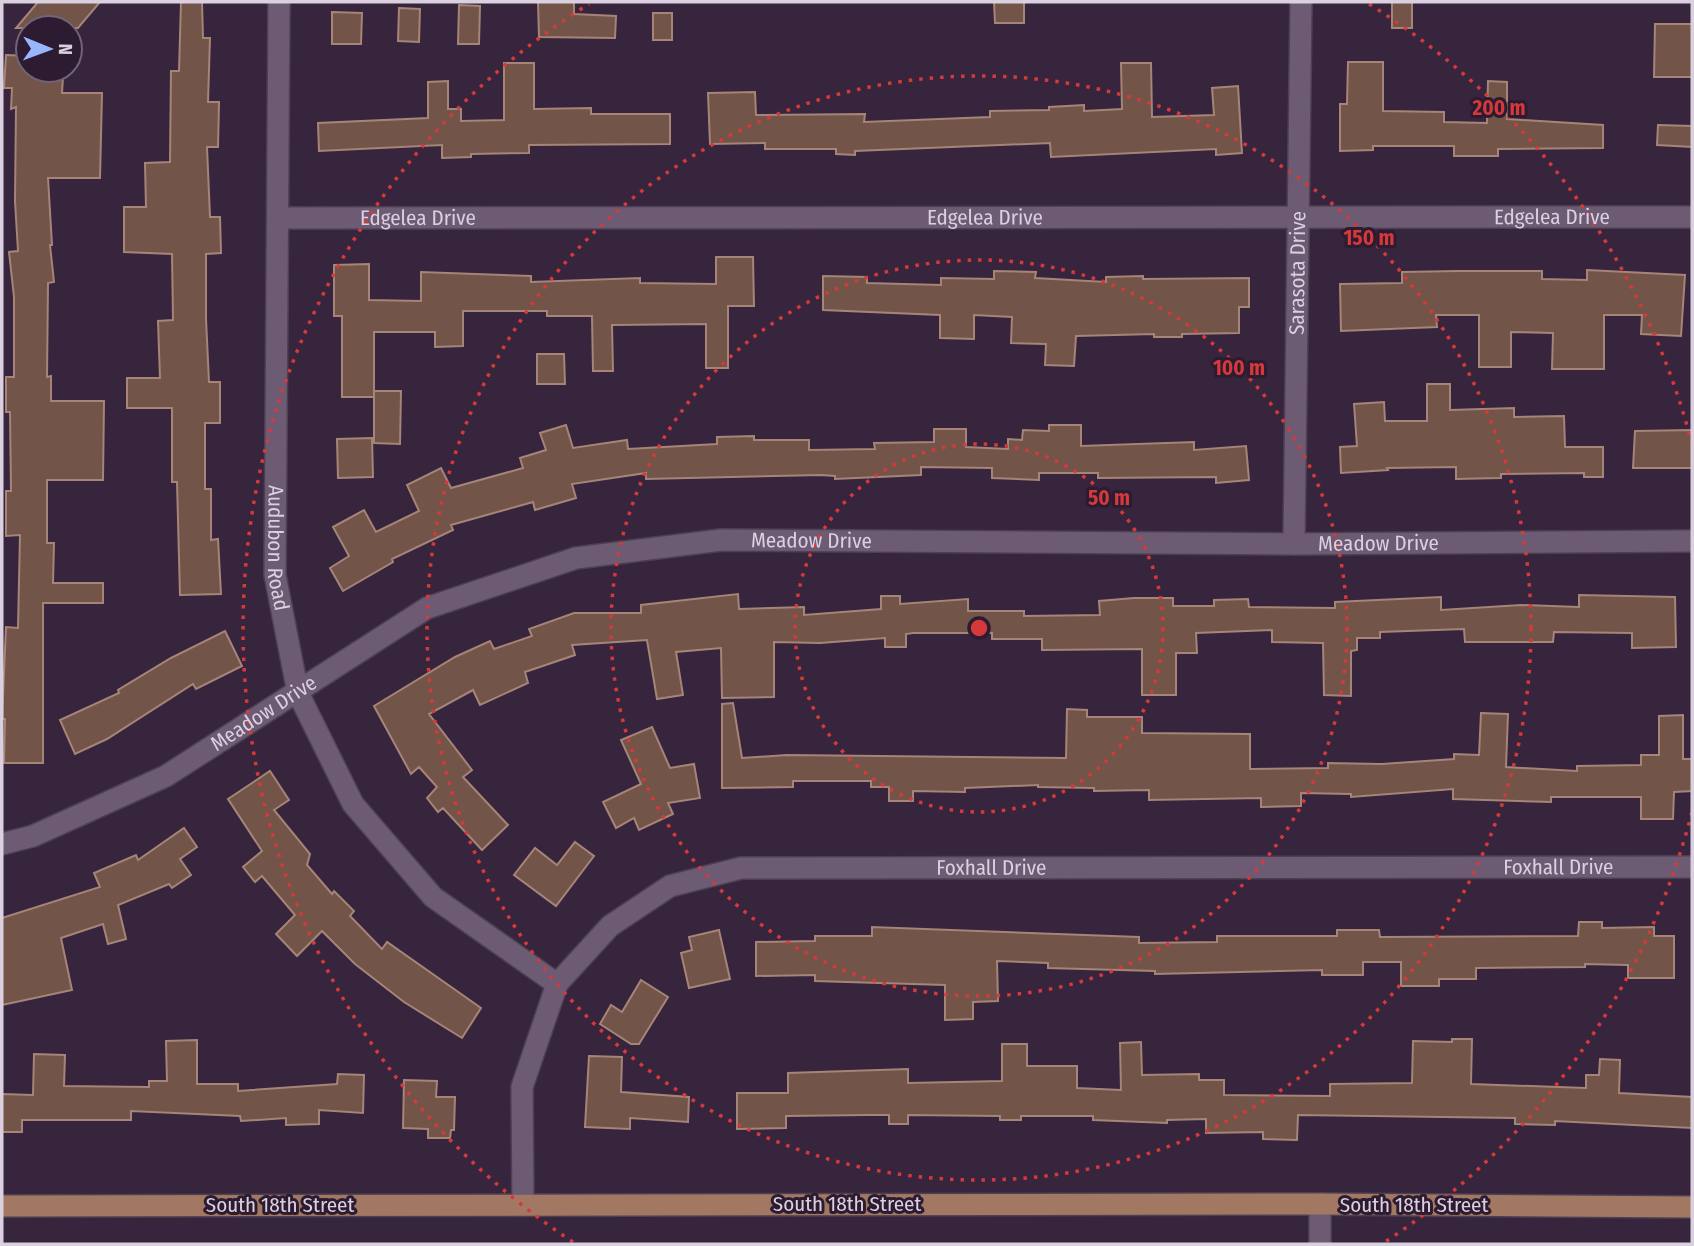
<svg xmlns="http://www.w3.org/2000/svg" width="1694" height="1246" font-family="'Fira Sans Condensed',sans-serif">
  <rect width="100%" height="100%" fill="#36253c"/>
  <g fill="#725449" stroke="#a68478" stroke-width="2">
    <path d="M 38,2 L 100,2 L 78,28 L 16,28 Z"/>
    <path d="M 181,2 L 202,2 L 203,38 L 210,38 L 208,102 L 219,102 L 218,147 L 207,147 L 210,217 L 220,217 L 221,253 L 206,254 L 206,319 L 209,382 L 220,382 L 220,423 L 205,423 L 205,489 L 211,489 L 211,540 L 218,539 L 221,594 L 180,595 L 177,482 L 172,482 L 172,408 L 127,408 L 127,378 L 160,378 L 158,321 L 173,320 L 172,254 L 124,252 L 124,207 L 146,207 L 145,163 L 170,162 L 171,71 L 179,71 Z"/>
    <path d="M 538,2 L 574,2 L 574,14 L 616,16 L 615,38 L 539,37 Z"/>
    <path d="M 994,2 L 1024,2 L 1024,23 L 995,23 Z"/>
    <rect x="1392" y="2" width="20" height="26"/>
    <path d="M 459,5 L 480,6 L 479,44 L 458,44 Z"/>
    <path d="M 399,8 L 420,9 L 419,42 L 398,41 Z"/>
    <path d="M 332,12 L 362,13 L 361,44 L 332,44 Z"/>
    <rect x="653" y="13" width="19" height="27"/>
    <path d="M 1655,24 L 1692,24 L 1692,77 L 1654,77 Z"/>
    <path d="M 6,55 L 28,56 L 28,70 L 43,70 L 39,75 L 63,77 L 62,93 L 102,93 L 100,178 L 48,178 L 52,245 L 50,245 L 54,282 L 48,283 L 47,377 L 51,376 L 51,401 L 104,401 L 103,480 L 47,480 L 47,543 L 54,543 L 53,583 L 103,583 L 103,603 L 43,603 L 43,763 L 4,763 L 5,719 L 2,719 L 6,627 L 18,628 L 20,535 L 6,536 L 6,491 L 11,491 L 10,412 L 6,412 L 6,377 L 14,377 L 14,297 L 9,252 L 18,251 L 15,201 L 16,107 L 11,109 L 12,88 L 4,88 Z"/>
    <path d="M 1348,62 L 1383,62 L 1383,111 L 1444,112 L 1444,122 L 1487,123 L 1488,81 L 1507,82 L 1507,119 L 1603,125 L 1603,148 L 1498,149 L 1498,156 L 1454,156 L 1454,146 L 1373,146 L 1373,150 L 1340,151 L 1340,104 L 1347,104 Z"/>
    <path d="M 504,63 L 534,63 L 534,109 L 591,108 L 591,114 L 670,114 L 670,144 L 529,145 L 529,153 L 471,154 L 471,157 L 442,158 L 442,145 L 319,151 L 318,123 L 428,118 L 428,82 L 448,81 L 448,109 L 461,109 L 461,121 L 504,120 Z"/>
    <path d="M 1121,63 L 1151,63 L 1152,117 L 1214,115 L 1212,88 L 1238,86 L 1242,153 L 1216,155 L 1216,149 L 1051,157 L 1050,143 L 855,151 L 855,155 L 836,154 L 836,149 L 765,149 L 765,143 L 710,144 L 708,93 L 755,92 L 756,115 L 865,114 L 864,122 L 990,117 L 990,111 L 1049,110 L 1049,107 L 1084,105 L 1084,111 L 1122,109 Z"/>
    <path d="M 1658,125 L 1692,126 L 1692,147 L 1657,145 Z"/>
    <path d="M 716,257 L 753,257 L 754,306 L 728,306 L 728,368 L 706,368 L 706,324 L 612,325 L 613,371 L 593,371 L 592,316 L 547,316 L 547,311 L 463,311 L 463,346 L 435,347 L 435,332 L 374,332 L 374,397 L 342,397 L 342,316 L 334,316 L 334,265 L 369,264 L 369,300 L 421,301 L 421,272 L 531,276 L 531,282 L 640,278 L 640,283 L 716,284 Z"/>
    <path d="M 1587,270 L 1685,275 L 1681,336 L 1641,334 L 1642,315 L 1604,315 L 1604,369 L 1552,369 L 1553,333 L 1511,332 L 1511,367 L 1479,367 L 1479,315 L 1436,315 L 1437,327 L 1341,331 L 1340,284 L 1402,283 L 1402,272 L 1457,271 L 1542,271 L 1542,279 L 1587,280 Z"/>
    <path d="M 994,271 L 1036,272 L 1035,278 L 1106,282 L 1106,277 L 1143,276 L 1143,279 L 1249,278 L 1249,307 L 1239,307 L 1239,333 L 1182,334 L 1182,337 L 1154,337 L 1154,334 L 1076,336 L 1074,366 L 1045,365 L 1046,344 L 1011,343 L 1012,317 L 974,315 L 974,339 L 940,338 L 940,315 L 823,310 L 823,276 L 867,277 L 867,283 L 941,285 L 941,278 L 994,279 Z"/>
    <path d="M 537,354 L 564,354 L 565,384 L 537,384 Z"/>
    <path d="M 1427,384 L 1450,384 L 1450,410 L 1514,408 L 1514,417 L 1564,416 L 1565,447 L 1603,447 L 1603,477 L 1584,477 L 1584,473 L 1501,474 L 1501,478 L 1456,479 L 1456,467 L 1387,468 L 1388,470 L 1341,473 L 1340,447 L 1357,446 L 1354,404 L 1384,402 L 1385,421 L 1427,421 Z"/>
    <path d="M 374,391 L 401,391 L 400,444 L 374,443 Z"/>
    <path d="M 566,425 L 573,448 L 627,440 L 628,449 L 717,444 L 717,437 L 754,436 L 754,440 L 809,440 L 809,450 L 875,449 L 874,443 L 934,442 L 934,429 L 966,429 L 966,447 L 1008,449 L 1008,439 L 1022,440 L 1023,430 L 1049,431 L 1049,425 L 1081,425 L 1081,446 L 1194,442 L 1194,450 L 1246,446 L 1249,480 L 1216,483 L 1216,477 L 1098,478 L 1098,473 L 1039,473 L 1039,480 L 992,478 L 992,468 L 921,467 L 921,475 L 835,479 L 835,476 L 821,475 L 646,479 L 646,473 L 572,484 L 576,498 L 535,510 L 533,502 L 451,525 L 453,530 L 392,559 L 393,562 L 343,591 L 330,568 L 349,556 L 333,527 L 364,510 L 376,532 L 419,511 L 407,485 L 441,468 L 451,488 L 523,468 L 520,458 L 546,450 L 540,433 Z"/>
    <path d="M 1692,430 L 1692,468 L 1633,468 L 1635,431 Z"/>
    <path d="M 372,438 L 373,477 L 338,478 L 337,439 Z"/>
    <path d="M 738,594 L 739,609 L 804,607 L 804,615 L 881,609 L 881,596 L 900,596 L 900,604 L 968,599 L 968,611 L 1024,611 L 1024,616 L 1100,615 L 1099,601 L 1134,598 L 1173,598 L 1173,606 L 1214,606 L 1214,600 L 1248,599 L 1249,607 L 1335,608 L 1335,602 L 1441,597 L 1441,610 L 1521,605 L 1579,607 L 1579,595 L 1675,597 L 1676,647 L 1632,648 L 1632,633 L 1554,632 L 1553,642 L 1465,642 L 1464,629 L 1380,632 L 1380,638 L 1357,638 L 1357,650 L 1351,651 L 1351,696 L 1324,695 L 1323,643 L 1272,642 L 1272,630 L 1196,633 L 1197,653 L 1176,653 L 1176,695 L 1142,695 L 1142,649 L 1042,650 L 1042,639 L 992,639 L 992,633 L 913,633 L 906,634 L 906,647 L 885,647 L 885,638 L 820,643 L 774,642 L 774,697 L 722,698 L 721,648 L 676,652 L 683,695 L 657,699 L 647,640 L 572,645 L 575,655 L 525,672 L 528,683 L 480,705 L 473,690 L 429,714 L 472,770 L 463,777 L 508,825 L 482,850 L 443,808 L 438,812 L 427,798 L 437,787 L 419,767 L 411,774 L 374,706 L 455,657 L 490,641 L 494,649 L 532,636 L 529,629 L 574,613 L 641,613 L 641,605 Z"/>
    <path d="M 225,631 L 242,666 L 196,689 L 193,684 L 107,739 L 75,754 L 60,720 L 119,693 L 118,690 L 171,658 Z"/>
    <path d="M 733,703 L 742,758 L 787,755 L 1066,758 L 1067,709 L 1087,710 L 1087,717 L 1142,717 L 1142,733 L 1250,734 L 1250,769 L 1328,768 L 1328,763 L 1382,764 L 1454,759 L 1454,754 L 1479,755 L 1481,713 L 1508,714 L 1506,767 L 1577,771 L 1577,766 L 1641,765 L 1641,755 L 1659,755 L 1659,716 L 1683,715 L 1683,759 L 1692,759 L 1692,791 L 1674,792 L 1673,819 L 1641,819 L 1641,797 L 1551,797 L 1551,802 L 1453,799 L 1453,789 L 1351,797 L 1351,794 L 1301,793 L 1301,806 L 1261,807 L 1261,798 L 1149,800 L 1149,790 L 1094,791 L 1094,788 L 1038,787 L 1038,785 L 965,788 L 965,792 L 913,791 L 913,801 L 889,801 L 889,787 L 871,787 L 871,781 L 793,781 L 793,787 L 722,788 L 722,704 Z"/>
    <path d="M 652,727 L 670,768 L 694,764 L 700,798 L 668,803 L 673,814 L 639,830 L 634,818 L 616,828 L 603,802 L 641,784 L 621,740 Z"/>
    <path d="M 270,771 L 289,800 L 274,810 L 310,854 L 307,865 L 332,894 L 334,891 L 354,911 L 350,916 L 382,949 L 387,942 L 481,1008 L 462,1038 L 404,1002 L 355,964 L 322,931 L 297,956 L 276,934 L 295,915 L 262,876 L 255,882 L 243,867 L 262,851 L 228,799 Z"/>
    <path d="M 184,828 L 197,847 L 180,859 L 191,875 L 172,888 L 169,884 L 118,905 L 126,939 L 108,944 L 103,924 L 61,938 L 72,990 L 2,1005 L 2,918 L 100,887 L 94,873 L 136,855 L 138,860 Z"/>
    <path d="M 575,842 L 594,856 L 556,906 L 514,875 L 535,848 L 557,865 Z"/>
    <path d="M 1579,922 L 1602,922 L 1602,928 L 1654,927 L 1654,936 L 1674,936 L 1674,978 L 1628,978 L 1628,965 L 1585,964 L 1585,967 L 1476,968 L 1476,979 L 1439,979 L 1439,986 L 1401,986 L 1401,962 L 1363,962 L 1363,975 L 1322,975 L 1322,970 L 1155,974 L 1155,971 L 1048,968 L 1048,963 L 997,961 L 998,1001 L 973,1002 L 973,1019 L 945,1020 L 945,985 L 815,981 L 815,975 L 756,976 L 756,942 L 815,941 L 815,936 L 872,936 L 872,927 L 1139,937 L 1139,943 L 1217,942 L 1217,936 L 1337,936 L 1337,930 L 1379,930 L 1380,937 L 1578,936 Z"/>
    <path d="M 719,930 L 730,979 L 689,988 L 681,953 L 692,950 L 689,937 Z"/>
    <path d="M 641,980 L 668,997 L 639,1044 L 631,1044 L 600,1024 L 611,1005 L 622,1012 Z"/>
    <path d="M 1452,1039 L 1472,1039 L 1471,1084 L 1586,1088 L 1586,1075 L 1599,1075 L 1600,1059 L 1620,1060 L 1619,1093 L 1692,1097 L 1692,1128 L 1555,1121 L 1555,1125 L 1515,1124 L 1515,1118 L 1298,1115 L 1297,1140 L 1263,1139 L 1263,1132 L 1206,1133 L 1206,1119 L 1167,1120 L 1167,1123 L 1093,1120 L 1093,1116 L 1021,1116 L 1021,1120 L 1000,1120 L 1000,1116 L 908,1115 L 908,1124 L 889,1124 L 889,1115 L 868,1115 L 786,1116 L 786,1128 L 737,1129 L 737,1093 L 788,1093 L 788,1073 L 908,1069 L 908,1083 L 1002,1081 L 1002,1044 L 1027,1044 L 1027,1066 L 1077,1066 L 1077,1088 L 1121,1090 L 1120,1043 L 1141,1042 L 1142,1075 L 1199,1074 L 1199,1080 L 1224,1080 L 1224,1095 L 1330,1096 L 1330,1084 L 1412,1083 L 1413,1041 L 1452,1042 Z"/>
    <path d="M 197,1040 L 197,1084 L 238,1084 L 238,1091 L 337,1084 L 338,1074 L 364,1075 L 363,1113 L 319,1110 L 319,1124 L 286,1125 L 286,1118 L 241,1121 L 240,1116 L 131,1111 L 131,1120 L 22,1120 L 22,1132 L 2,1132 L 2,1094 L 33,1095 L 34,1054 L 65,1055 L 64,1086 L 149,1087 L 149,1081 L 167,1081 L 166,1041 Z"/>
    <path d="M 589,1056 L 622,1057 L 621,1092 L 689,1097 L 688,1122 L 630,1118 L 630,1129 L 585,1127 Z"/>
    <path d="M 404,1080 L 437,1081 L 436,1097 L 455,1097 L 454,1130 L 451,1130 L 450,1138 L 428,1138 L 428,1129 L 403,1128 Z"/>
  </g>
  <g fill="none" stroke-linecap="round" stroke-linejoin="round">
    <defs>
      <g id="minor">
        <path id="s1" d="M 279,2 L 275,575 L 298,693 L 353,804 L 433,897 L 557,984"/>
        <path id="s2" d="M 278,218 L 1692,217"/>
        <path id="s3" d="M 1294,544 L 1301,2"/>
        <path id="s4" d="M 2,844 L 33,836 L 166,776 L 427,608 L 576,558 L 721,540 L 1294,544 L 1692,541"/>
        <path id="s5" d="M 523,1204 L 522,1087 L 557,984 L 610,926 L 670,886 L 741,868 L 1692,867"/>
        <path d="M 1320,1244 L 1320,1204"/>
      </g>
      <path id="major" d="M 2,1206 L 1320,1204 L 1692,1207"/>
    </defs>
    <use href="#minor" stroke="#4e4053" stroke-width="24"/>
    <use href="#major" stroke="#4e4053" stroke-width="24"/>
    <use href="#minor" stroke="#6d5a73" stroke-width="21"/>
    <use href="#major" stroke="#a27862" stroke-width="21"/>
  </g>
  <g fill="none" stroke="#d6393a" stroke-width="3.5" stroke-dasharray="3.5 7">
    <circle cx="979" cy="628" r="184"/>
    <circle cx="979" cy="628" r="368"/>
    <circle cx="979" cy="628" r="552"/>
    <path d="M1692 812A736 736 0 0 1 1385 1242M573 1242A736 736 0 0 1 589 4M1369 4A736 736 0 0 1 1692 444"/>
  </g>
  <g text-anchor="middle" dominant-baseline="central" stroke-width="6" stroke-linejoin="round" paint-order="stroke">
    <g font-size="21" fill="#dbd0df" stroke="#2c1b31">
      <text stroke="none"><textPath href="#s2" startOffset="707">Edgelea Drive</textPath></text>
      <text stroke="none"><textPath href="#s2" startOffset="1274">Edgelea Drive</textPath></text>
      <text stroke="none"><textPath href="#s2" startOffset="140">Edgelea Drive</textPath></text>
      <text stroke="none"><textPath href="#s3" startOffset="271">Sarasota Drive</textPath></text>
      <text stroke="none"><textPath href="#s4" startOffset="882">Meadow Drive</textPath></text>
      <text stroke="none"><textPath href="#s4" startOffset="1449">Meadow Drive</textPath></text>
      <text stroke="none"><textPath href="#s1" startOffset="546">Audubon Road</textPath></text>
      <text stroke="none"><textPath href="#s4" startOffset="294">Meadow Drive</textPath></text>
      <text stroke="none"><textPath href="#s5" startOffset="1267">Foxhall Drive</textPath></text>
      <text stroke="none"><textPath href="#s5" startOffset="700">Foxhall Drive</textPath></text>
      <text x="847" y="1204">South 18th Street</text>
      <text x="280" y="1205">South 18th Street</text>
      <text x="1414" y="1205">South 18th Street</text>
    </g>
  </g>
  <circle cx="979" cy="628" r="10" fill="#d6393a" stroke="#2c1b31" stroke-width="3.5"/>
  <g font-size="21" text-anchor="middle" font-weight="bold" fill="#d6393a" stroke="#2c1b31" stroke-width="6" stroke-linejoin="round" paint-order="stroke">
    <text x="1499" y="115">200 m</text>
    <text x="1369" y="245">150 m</text>
    <text x="1239" y="375">100 m</text>
    <text x="1109" y="505">50 m</text>
  </g>
  <rect width="1694" height="1246" fill="none" stroke="#dbd0df" stroke-width="7"/>
  <g transform="translate(49 49) rotate(91)"><circle r="33" fill="#2c1b31" stroke="#726377" stroke-width="2"/>
  <path d="M0-5L12 26L0 18L-12 26Z" fill="#98b6fd"/>
  <text y="-10" font-size="19" font-weight="bold" text-anchor="middle" fill="#dbd0df">N</text>
  </g>
</svg>
